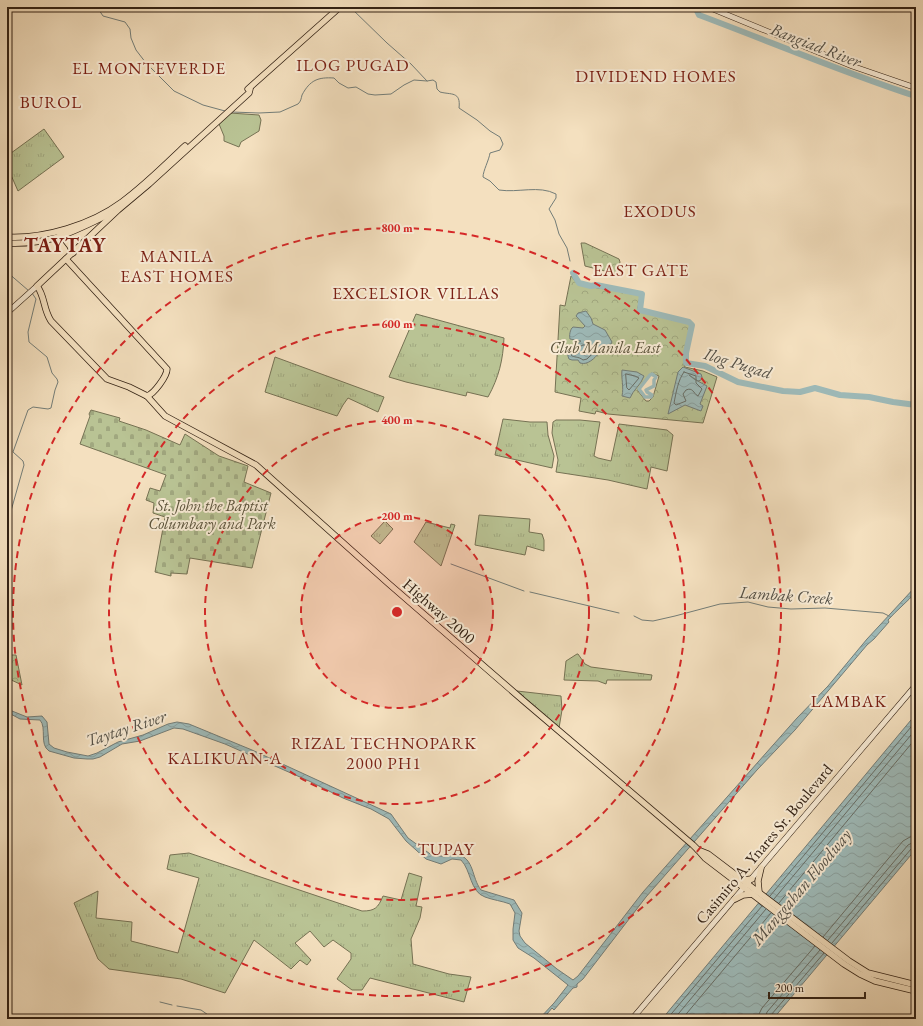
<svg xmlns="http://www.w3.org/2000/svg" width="923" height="1026" font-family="'EB Garamond',serif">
  <defs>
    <pattern id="grass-tufts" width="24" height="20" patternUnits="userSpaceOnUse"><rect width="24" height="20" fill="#b9c394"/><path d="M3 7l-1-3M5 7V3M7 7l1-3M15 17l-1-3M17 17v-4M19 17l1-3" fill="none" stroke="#a0a77f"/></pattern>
    <pattern id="cemetery-stones" width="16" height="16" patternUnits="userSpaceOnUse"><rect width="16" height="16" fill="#b9c394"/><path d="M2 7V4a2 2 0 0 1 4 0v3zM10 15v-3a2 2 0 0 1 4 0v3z" fill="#a0a77f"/></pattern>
    <pattern id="park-crowns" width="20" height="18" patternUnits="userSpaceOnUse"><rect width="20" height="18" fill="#b9c394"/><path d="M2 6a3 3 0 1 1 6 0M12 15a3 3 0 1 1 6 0" fill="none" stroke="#a0a77f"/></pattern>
    <pattern id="water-waves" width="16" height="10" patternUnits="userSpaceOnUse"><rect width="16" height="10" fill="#9ebbba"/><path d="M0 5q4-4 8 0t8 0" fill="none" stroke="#89a09f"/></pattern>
  </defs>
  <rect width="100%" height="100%" fill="#f4e0bf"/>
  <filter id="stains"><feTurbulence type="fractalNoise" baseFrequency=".005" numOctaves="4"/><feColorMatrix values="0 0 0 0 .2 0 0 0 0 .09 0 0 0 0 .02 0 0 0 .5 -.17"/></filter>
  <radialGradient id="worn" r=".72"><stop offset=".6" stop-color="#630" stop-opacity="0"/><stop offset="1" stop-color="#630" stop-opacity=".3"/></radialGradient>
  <g fill="url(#grass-tufts)" stroke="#767254">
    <path d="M 44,129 L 64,157 L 18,191 L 7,166 L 7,156 Z"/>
    <path d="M 416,314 L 504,338 C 503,360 499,377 488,397 L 467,392 L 466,396 L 406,382 L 389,377 Z"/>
    <path d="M 275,357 L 384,397 L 378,412 L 348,398 L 343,405 L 337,416 L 265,392 Z"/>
    <path d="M 503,419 L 530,422 L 547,422 L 548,435 L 554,456 L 552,468 L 495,455 Z"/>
    <path d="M 556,420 L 580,420 L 600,422 L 594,456 L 598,458 L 611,461 L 619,424 L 667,430 L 673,435 L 667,471 L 651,467 L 647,489 L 608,480 L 556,472 L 558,460 L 552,433 L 553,422 Z"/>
    <path d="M 479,515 L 530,519 L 529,532 L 542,534 L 544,540 L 544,551 L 527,546 L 525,555 L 475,545 Z"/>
    <path d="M 385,521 L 393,529 L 380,544 L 371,536 Z"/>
    <path d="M 426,522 L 450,528 L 451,524 L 455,525 L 441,566 L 414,542 Z"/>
    <path d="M 577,654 L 578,654 L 585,664 L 591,667 L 652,675 L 651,680 L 607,680 L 606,684 L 598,681 L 564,680 L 566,661 Z"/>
    <path d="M 517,691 L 561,696 L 562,710 L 559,728 Z"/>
    <path d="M 189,853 L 362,911 C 375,911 378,908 383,896 L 401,900 L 409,873 L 422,877 L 416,906 L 422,907 L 420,918 L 411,939 L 413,964 L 449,974 L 471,977 L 464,1002 L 370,978 L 362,990 L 352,990 L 337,979 L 351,959 L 351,953 L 333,940 L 324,947 L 310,931 L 295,943 L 311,960 L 307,965 L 300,960 L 291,969 L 254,940 L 225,993 L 181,979 L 109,969 L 98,959 L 74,903 L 98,891 L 96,918 L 132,922 L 131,941 L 178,953 L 199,878 L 167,869 L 170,855 Z"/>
  </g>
  <path fill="url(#cemetery-stones)" stroke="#767254" d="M 91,410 L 120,418 L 119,421 L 146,430 L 180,445 L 185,434 L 219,456 L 248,466 L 244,482 L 271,493 L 252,568 L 190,558 L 187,574 L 171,573 L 171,576 L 155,572 L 165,517 L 153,513 L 154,503 L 146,500 L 150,488 L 160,491 L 166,475 L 80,444 L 90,416 L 89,414 Z"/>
  <g fill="url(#park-crowns)" stroke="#767254" fill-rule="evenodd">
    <path d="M 585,243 L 619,259 L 620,262 L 617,274 L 585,266 L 581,243 Z"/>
    <path d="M 571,276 L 579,285 L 638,294 L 640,296 L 638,308 L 639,311 L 688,323 L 690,326 L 684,365 L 685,367 L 703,371 L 717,377 L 703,423 L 608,414 L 596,411 L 595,414 L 579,411 L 581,398 L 555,392 L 560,305 L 565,306 ZM 651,373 L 659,376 L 653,397 L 649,401 L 646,401 L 638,391 L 638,389 Z"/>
    <path d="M 7,655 L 16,655 L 22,685 L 7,678 Z"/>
  </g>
  <path fill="#b9c394" stroke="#767254" d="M 230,113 L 259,115 L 261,120 L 259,131 L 241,142 L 239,147 L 224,141 L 224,136 L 219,124 Z"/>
  <g fill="url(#water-waves)" stroke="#737d78">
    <path d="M 586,311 L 591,318 L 593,324 L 605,330 L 612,342 L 610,346 L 604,347 C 598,354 590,366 580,363 L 578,360 L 572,360 L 569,359 C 564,347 573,347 581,341 L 570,339 C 569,336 570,329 573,327 L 583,328 L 585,326 L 576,316 L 578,313 Z"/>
    <path d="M 683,367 L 701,374 L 702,377 L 701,380 L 698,381 L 689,375 L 694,379 L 707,386 L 700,404 L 703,406 L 701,411 L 685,405 L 668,414 L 678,372 Z"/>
    <path d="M 622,370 L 637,372 L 644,376 C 641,385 633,390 630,398 L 622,396 C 624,387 621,378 622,370 Z"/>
    <path d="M 916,586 L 916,592 C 907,602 897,610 888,620 L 889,622 L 874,639 L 867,645 L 795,730 L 757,770 L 646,897 L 583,979 L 577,984 L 577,987 L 573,988 L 554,1010 L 552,1008 L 543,1019 L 539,1019 L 554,1003 L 568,985 L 534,958 L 518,948 L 513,940 L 513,929 L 515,913 L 510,904 C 502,901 493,900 485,897 C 470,892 471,870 461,860 L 452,859 L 441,864 L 426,859 L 406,841 L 389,819 L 371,809 L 343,798 L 309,781 L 225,744 L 183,729 L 174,728 L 140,741 L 122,744 L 100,757 L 93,759 L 87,759 L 74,758 L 49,751 C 39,744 47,728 40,720 L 20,719 L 7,712 L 7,709 L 27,717 L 42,716 L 47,722 L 49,744 L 54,748 L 67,752 L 88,756 L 97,753 L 118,742 L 143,735 L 168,724 L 177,722 L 189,724 L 252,750 L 391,814 L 408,838 L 433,856 L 447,856 L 457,854 C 475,859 471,877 481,890 L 514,900 L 522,913 L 519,931 L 520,936 L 525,943 L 557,969 L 573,980 L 578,976 L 643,892 L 797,718 L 828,686 L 867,639 Z"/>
    <path d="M 916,714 L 916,849 L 773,1019 L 662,1019 Z"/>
  </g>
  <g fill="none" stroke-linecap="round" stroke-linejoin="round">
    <g stroke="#686e67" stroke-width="1">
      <path d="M 597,344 L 598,348 L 587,359 L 583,360 C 578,356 574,358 571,355 L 573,350 L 583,345 L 591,346 Z"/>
      <path d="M 684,372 L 696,376 L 696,383 L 702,389 L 698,396 C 693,393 693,387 686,390 L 683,394 L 686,401 L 676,405 L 674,403 C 676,393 678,380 684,372 Z"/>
      <path d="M 626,374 L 635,376 L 639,378 L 629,390 L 627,388 Z"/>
      <path d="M 770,896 L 916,721"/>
      <path d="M 774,899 L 916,729"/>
      <path d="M 779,903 L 916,738"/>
      <path d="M 823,937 L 903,841 L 910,837 L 916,836"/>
      <path d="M 828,940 L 908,845 L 912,843 L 916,842"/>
      <path d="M 832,943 L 911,849 L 916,847"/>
      <path d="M 667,1019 L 762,906"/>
      <path d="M 674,1019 L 766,909"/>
      <path d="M 682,1019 L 771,913"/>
      <path d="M 759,1019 L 759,1014 L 762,1008 L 815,946"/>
      <path d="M 765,1019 L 767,1012 L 820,950"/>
      <path d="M 770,1019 L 771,1015 L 824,953"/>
    </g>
    <g stroke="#737d78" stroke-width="1">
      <path d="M 97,7 L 103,16 L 125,22 L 130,29 L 131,38 L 136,50 L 146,63 L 174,91 L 203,105 L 225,111"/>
      <path d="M 350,7 L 387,43 L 411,64 L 427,81"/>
      <path d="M 232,112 L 259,113 L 280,112 L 298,104 C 301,101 301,99 302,95 C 310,80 318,77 334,78 L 339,83 L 348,88 L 356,87 L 368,94 L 375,95 L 391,94 L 404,85 L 414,80 L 427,81 L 433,80 L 436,82 L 437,89 L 440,92 C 451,95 461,91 459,108 L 477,120 L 490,131 L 500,137 L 503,144 L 500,150 L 490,153 C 489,160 483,171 483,177 L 490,181 L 499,190 C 518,193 539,185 556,194 L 556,198 L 549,209 L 555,220 L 559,234 L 567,248 L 570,261"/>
      <path d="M 7,272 L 29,291"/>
      <path d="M 7,525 L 24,465 L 23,461 L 13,452 L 28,410 L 33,407 L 48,409 L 51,408 L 55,390 L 58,382 L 57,379 L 52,373 L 47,357 L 29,342 L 28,332 L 36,299 L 32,293"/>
      <path d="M 451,564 L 524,591"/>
      <path d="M 530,592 L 619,613"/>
      <path d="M 634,616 L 642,620 L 653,621 L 675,616 L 720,604 L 748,602 L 768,607 L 791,609 L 825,608 L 883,613 L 889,616"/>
      <path d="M 160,1002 L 172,1005"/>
      <path d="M 177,1006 L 201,1010 L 214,1019"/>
    </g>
    <path stroke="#9ebbba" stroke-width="3.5" d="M 652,374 L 656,377 L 654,380 L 654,386 L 646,390 L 647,392 L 652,395 L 651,397 L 645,397 L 639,389 L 650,375 Z"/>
    <g stroke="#9ebbba" stroke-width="6">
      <path d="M 670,7 L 677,9 L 686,7"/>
      <path d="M 688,7 L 696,9 L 699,15 C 771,42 842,72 915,96"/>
      <path d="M 573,273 L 579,283 L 591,286 L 596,285 L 642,294 L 640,310 L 689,322 L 692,325 L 686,353 L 686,363 L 705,366 L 738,382 L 783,391 L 800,392 L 815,388 L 840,395 L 869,397 L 893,402 L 916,405"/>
    </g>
    <defs>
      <g id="secondary">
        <path d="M 708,7 L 852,66 L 916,88"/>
        <path d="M 7,313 L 37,286"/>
        <path d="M 632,1019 L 916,685"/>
      </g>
      <g id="primary">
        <path d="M 248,89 L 340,7"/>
        <path d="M 250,89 L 249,93 L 149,184 L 118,210 L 37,286 C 45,296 43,309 51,321 L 107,379 L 129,387 L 147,396 L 165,416 L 256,465 L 389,584 L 525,702 L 693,845 L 698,850 L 708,854 L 849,961 L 868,973 L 916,985"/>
        <path d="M 60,233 L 70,246 L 73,253"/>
        <path d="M 7,237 C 44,239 91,225 122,202 C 144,186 165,165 185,146"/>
        <path d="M 7,243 C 53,245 73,231 112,213"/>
        <path d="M 66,259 L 167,369 C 167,376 154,394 147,396"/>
        <path d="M 698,850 L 705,858 L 844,964 L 860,974 L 875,981 L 916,991"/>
        <path d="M 743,880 L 752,879"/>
        <path d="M 759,892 L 758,881 L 761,868"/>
        <path d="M 735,899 L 743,895 L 753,894"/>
      </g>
    </defs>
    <use href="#secondary" stroke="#322114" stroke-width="6"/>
    <use href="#primary" stroke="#322114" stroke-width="7"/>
    <use href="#secondary" stroke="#f8ebd5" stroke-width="5"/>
    <use href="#primary" stroke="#f4e0bf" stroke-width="5.5"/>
  </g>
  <circle cx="397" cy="612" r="96" fill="#d62828" fill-opacity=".12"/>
  <g fill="none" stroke="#d62828" stroke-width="2" stroke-dasharray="7 5">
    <circle cx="397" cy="612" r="96"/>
    <circle cx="397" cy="612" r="192"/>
    <circle cx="397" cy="612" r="288"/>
    <circle cx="397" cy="612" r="384"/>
  </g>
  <g text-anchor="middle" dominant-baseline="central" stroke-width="4" stroke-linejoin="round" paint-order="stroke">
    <g font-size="16" font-style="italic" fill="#5a523a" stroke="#f8ebd5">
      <text x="605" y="347">Club Manila East</text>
      <text x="212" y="505">St. John the Baptist<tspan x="212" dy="18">Columbary and Park</tspan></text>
    </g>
    <g font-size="16" fill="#322114" stroke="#f8ebd5">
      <text transform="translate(439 611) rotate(41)">Highway 2000</text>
      <text transform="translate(764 844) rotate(-50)">Casimiro A. Ynares Sr. Boulevard</text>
    </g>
    <g font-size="17" font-style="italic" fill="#524f46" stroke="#f8ebd5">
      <text transform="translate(816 45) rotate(21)">Bangiad River</text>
      <text transform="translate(738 363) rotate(17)">Ilog Pugad</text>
      <text transform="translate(786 595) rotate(4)">Lambak Creek</text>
      <text transform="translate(126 728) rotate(-18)">Taytay River</text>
      <text transform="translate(801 887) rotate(-50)">Manggahan Floodway</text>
    </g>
    <g font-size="17" letter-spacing="1" fill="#7a1f14" stroke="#f8ebd5">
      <text x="353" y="65">ILOG PUGAD</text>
      <text x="149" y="68">EL MONTEVERDE</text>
      <text x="656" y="76">DIVIDEND HOMES</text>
      <text x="51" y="102">BUROL</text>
      <text x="660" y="211">EXODUS</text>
      <text x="177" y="256">MANILA<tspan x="177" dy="20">EAST HOMES</tspan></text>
      <text x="641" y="270">EAST GATE</text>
      <text x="416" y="293">EXCELSIOR VILLAS</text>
      <text x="849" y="701">LAMBAK</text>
      <text x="384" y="743">RIZAL TECHNOPARK<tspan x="384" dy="20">2000 PH1</tspan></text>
      <text x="225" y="758">KALIKUAN-A</text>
      <text x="446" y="849">TUPAY</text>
    </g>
    <g font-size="20" font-weight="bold" letter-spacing="1" fill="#7a1f14" stroke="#f8ebd5">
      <text x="65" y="245">TAYTAY</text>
    </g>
  </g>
  <circle cx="397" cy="612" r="6" fill="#d62828" stroke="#f8ebd5" stroke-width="2"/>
  <g font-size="12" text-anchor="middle" font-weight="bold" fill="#d62828" stroke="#f8ebd5" stroke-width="4" stroke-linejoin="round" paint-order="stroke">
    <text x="397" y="232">800 m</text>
    <text x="397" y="328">600 m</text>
    <text x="397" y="424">400 m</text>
    <text x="397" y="520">200 m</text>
  </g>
  <rect width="923" height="1026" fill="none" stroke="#f4e0bf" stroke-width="24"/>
  <rect x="8" y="8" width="907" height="1010" fill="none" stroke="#322114" stroke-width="2"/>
  <rect x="12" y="12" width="899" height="1002" fill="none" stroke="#322114"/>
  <path d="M769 992v6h96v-6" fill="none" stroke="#322114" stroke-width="2"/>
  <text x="775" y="992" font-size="12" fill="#322114" stroke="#f8ebd5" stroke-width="3" paint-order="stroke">200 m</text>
  <rect width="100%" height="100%" filter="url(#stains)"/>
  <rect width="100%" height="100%" fill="url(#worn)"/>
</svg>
